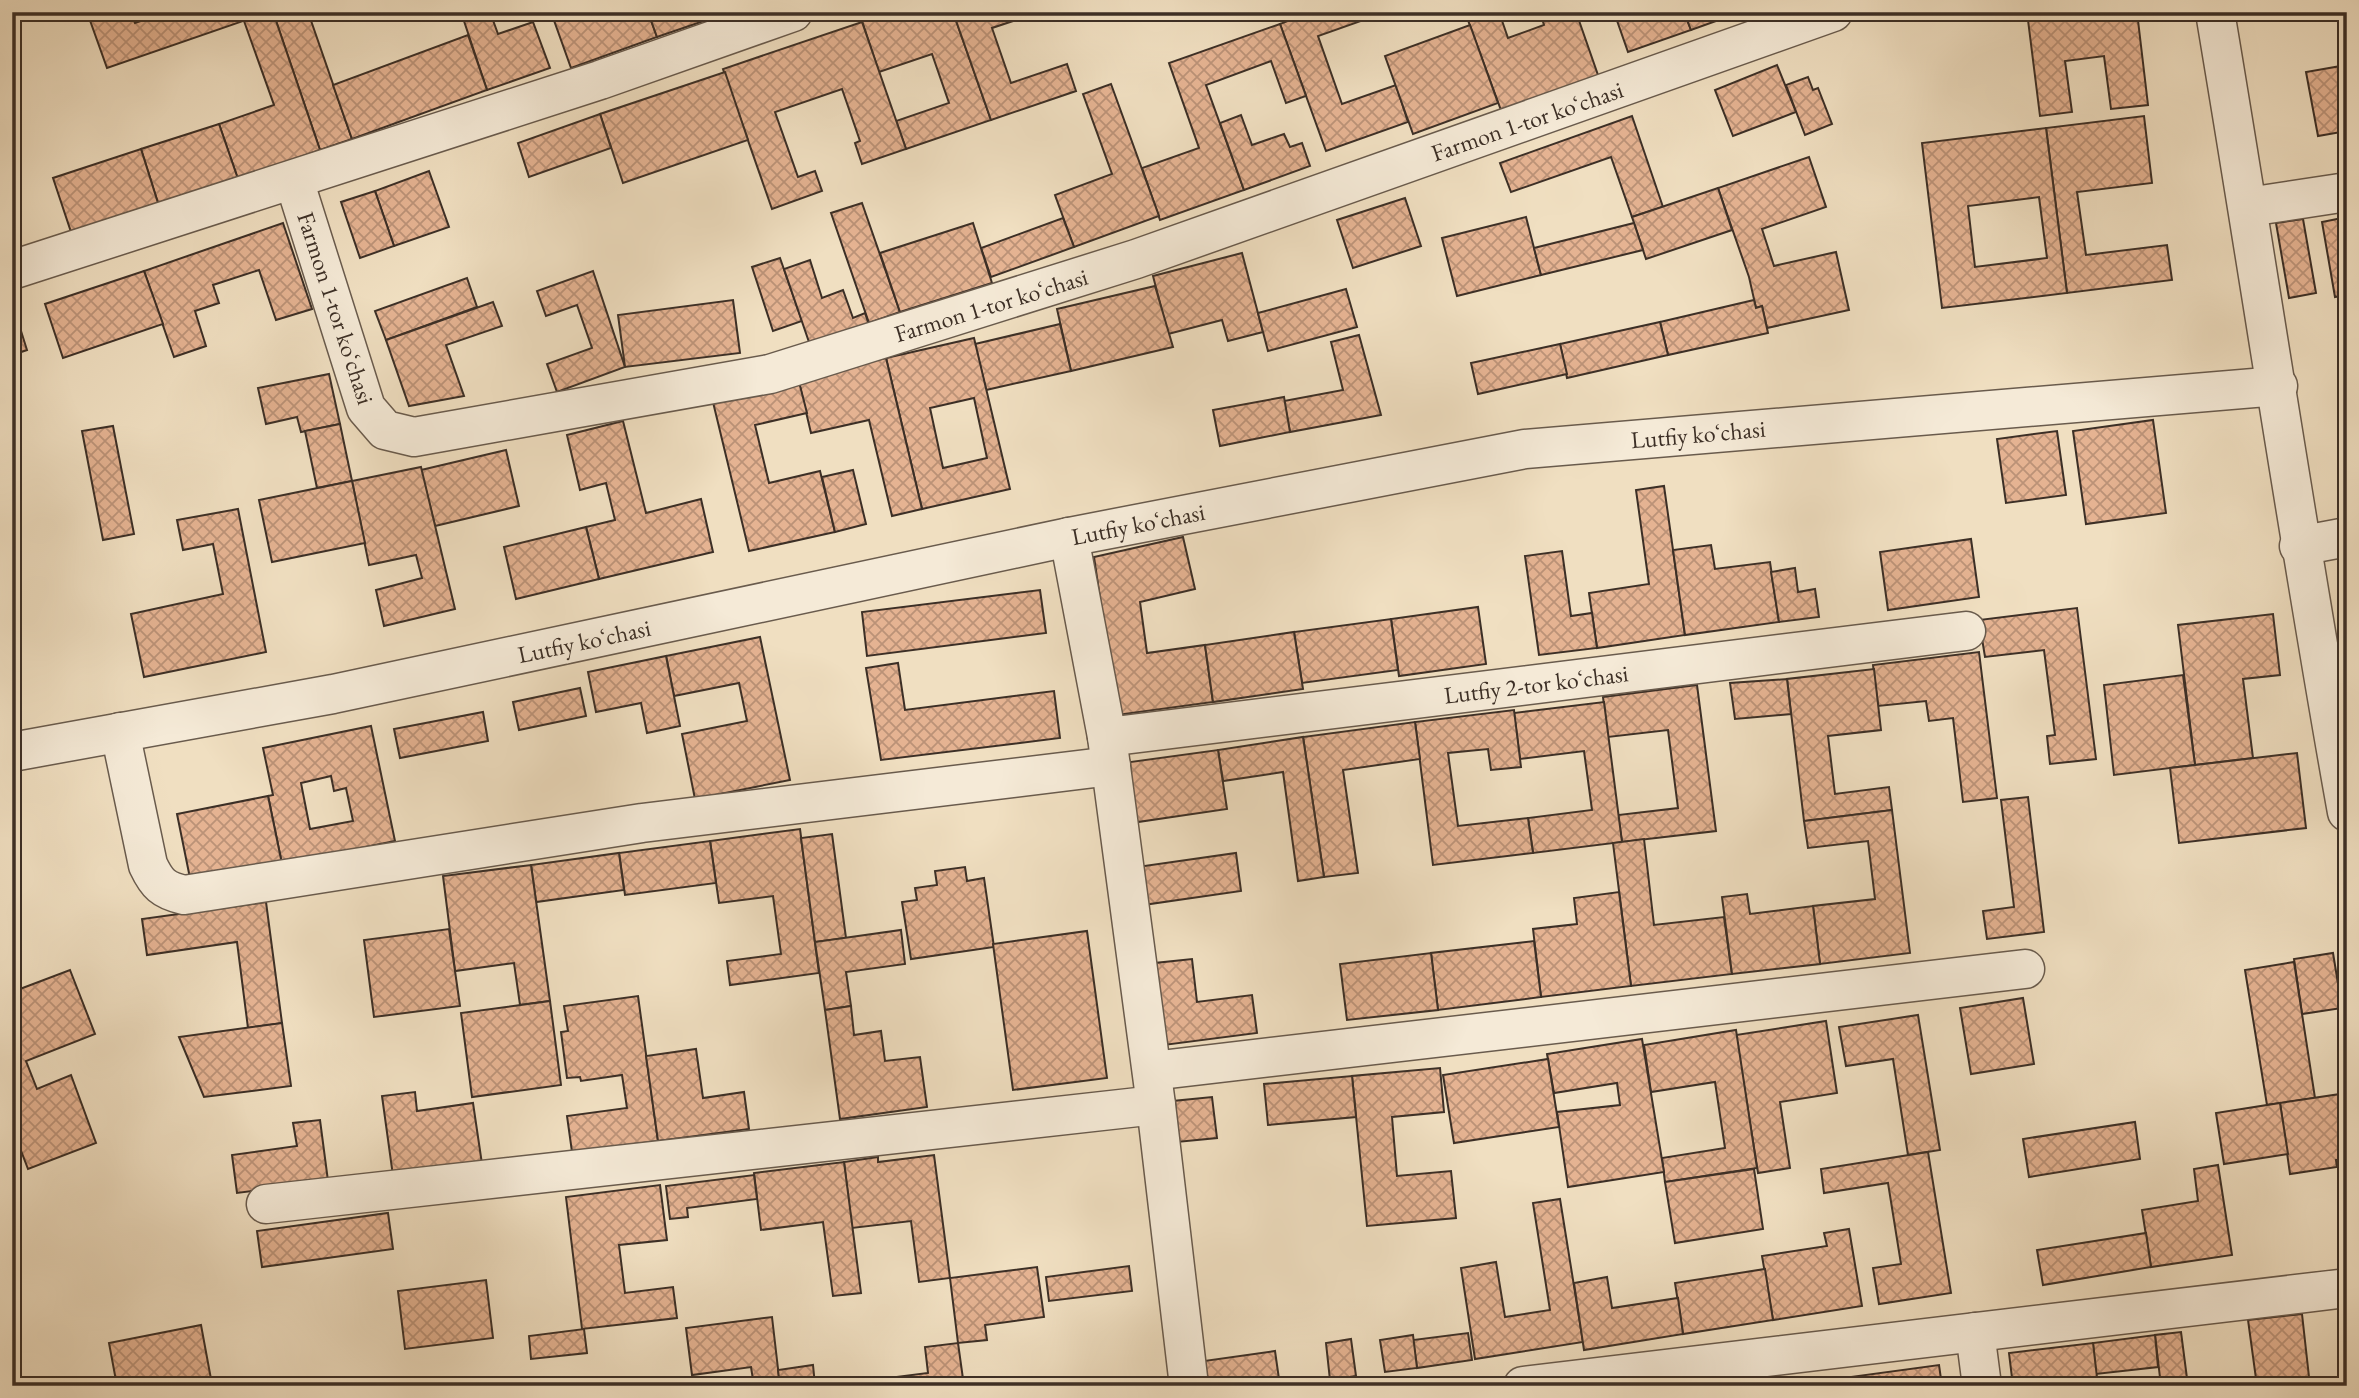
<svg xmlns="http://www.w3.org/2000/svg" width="2359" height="1398" font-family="'EB Garamond',serif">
  <defs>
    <pattern id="building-cross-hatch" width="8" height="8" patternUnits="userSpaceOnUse" patternTransform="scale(1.75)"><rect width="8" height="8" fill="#e5b392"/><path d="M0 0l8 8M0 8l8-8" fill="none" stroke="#bb9277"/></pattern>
  </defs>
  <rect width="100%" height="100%" fill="#f0dfc1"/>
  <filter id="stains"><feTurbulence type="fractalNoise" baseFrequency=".00286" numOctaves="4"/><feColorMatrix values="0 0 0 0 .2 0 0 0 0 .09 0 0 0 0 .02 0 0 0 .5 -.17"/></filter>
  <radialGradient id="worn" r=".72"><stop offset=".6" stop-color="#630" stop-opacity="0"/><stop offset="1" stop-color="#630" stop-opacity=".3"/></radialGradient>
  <g fill="url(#building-cross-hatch)" stroke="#3c2f26" stroke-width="2" fill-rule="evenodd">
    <path d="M 87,12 L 131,12 L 135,23 L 167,12 L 269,12 L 107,68 Z"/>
    <path d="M 273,12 L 308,12 L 352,139 L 320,150 Z"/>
    <path d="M 273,12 L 320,150 L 238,179 L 219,124 L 274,105 L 244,21 Z"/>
    <path d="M 461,12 L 490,12 L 498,34 L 533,22 L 550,68 L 487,90 Z"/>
    <path d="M 551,12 L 648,12 L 657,37 L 571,68 Z"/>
    <path d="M 648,12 L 730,12 L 657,37 Z"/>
    <path d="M 878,12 L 953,12 L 991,120 L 906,149 L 896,121 L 949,103 L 932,54 L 879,72 L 861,18 Z"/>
    <path d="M 953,12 L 1040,12 L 992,28 L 1011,83 L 1067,64 L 1076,91 L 991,120 Z"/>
    <path d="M 1310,12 L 1373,12 L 1375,16 L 1318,36 L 1342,104 L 1396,85 L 1408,122 L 1326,151 L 1280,24 Z"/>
    <path d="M 1465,12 L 1499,12 L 1508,38 L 1544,25 L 1540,12 L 1576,12 L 1599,78 L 1502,113 Z"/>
    <path d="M 1614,12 L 1684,12 L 1691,30 L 1628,52 Z"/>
    <path d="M 1684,12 L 1741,12 L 1691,30 Z"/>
    <path d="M 2027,12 L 2137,12 L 2148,105 L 2111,109 L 2104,56 L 2065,61 L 2072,112 L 2040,116 Z"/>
    <path d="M 862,22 L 906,149 L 862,164 L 855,143 L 860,141 L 842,89 L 775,112 L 798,177 L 815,171 L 822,191 L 772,209 L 723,69 Z"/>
    <path d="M 1280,24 L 1306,96 L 1286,103 L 1271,61 L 1206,85 L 1244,190 L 1160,220 L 1142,168 L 1199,148 L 1169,63 Z"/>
    <path d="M 1470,25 L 1498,103 L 1413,134 L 1385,56 Z"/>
    <path d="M 468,35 L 487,90 L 352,139 L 333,85 Z"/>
    <path d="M 1777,65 L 1796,112 L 1733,136 L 1715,90 Z"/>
    <path d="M 2341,66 L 2347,97 L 2347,131 L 2318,136 L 2306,72 Z"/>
    <path d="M 725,72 L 748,140 L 623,183 L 600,114 Z"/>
    <path d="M 1808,77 L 1813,90 L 1818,88 L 1832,124 L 1805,135 L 1786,85 Z"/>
    <path d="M 1111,84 L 1159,216 L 1074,247 L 1055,195 L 1112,174 L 1083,94 Z"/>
    <path d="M 600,114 L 611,148 L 529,177 L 518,143 Z"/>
    <path d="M 1241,115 L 1252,145 L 1284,134 L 1290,147 L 1302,143 L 1310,166 L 1244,190 L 1220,123 Z"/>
    <path d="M 1632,116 L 1663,207 L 1632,217 L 1611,157 L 1511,192 L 1500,163 Z"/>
    <path d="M 2144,116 L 2152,183 L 2077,192 L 2086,255 L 2167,245 L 2172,280 L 2067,293 L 2046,128 Z"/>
    <path d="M 219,124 L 238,179 L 158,203 L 141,149 Z"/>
    <path d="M 2046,128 L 2067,293 L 1942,308 L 1922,143 ZM 2039,197 L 2047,258 L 1975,267 L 1968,206 Z"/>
    <path d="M 141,149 L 158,203 L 71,232 L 53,178 Z"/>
    <path d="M 1809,157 L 1826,207 L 1762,229 L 1774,266 L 1836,252 L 1849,310 L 1767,328 L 1762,306 L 1756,308 L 1749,277 L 1718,188 Z"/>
    <path d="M 429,171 L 449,227 L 394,246 L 375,191 Z"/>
    <path d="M 1718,188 L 1732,230 L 1646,259 L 1632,217 Z"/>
    <path d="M 375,191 L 394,246 L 360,258 L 341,202 Z"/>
    <path d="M 1405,198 L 1421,246 L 1353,268 L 1337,220 Z"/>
    <path d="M 862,203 L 900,312 L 869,323 L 831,213 Z"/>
    <path d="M 1526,217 L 1541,275 L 1457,296 L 1442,238 Z"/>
    <path d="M 2347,217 L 2347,295 L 2335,297 L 2322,222 Z"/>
    <path d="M 1063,218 L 1074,247 L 991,277 L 981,248 Z"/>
    <path d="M 2303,219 L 2316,293 L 2289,298 L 2276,223 Z"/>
    <path d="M 283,223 L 312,309 L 276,320 L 259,270 L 213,285 L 219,303 L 195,311 L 206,346 L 174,357 L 144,271 Z"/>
    <path d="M 973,223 L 992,283 L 900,312 L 880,253 Z"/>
    <path d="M 1634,223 L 1643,250 L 1541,275 L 1534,248 Z"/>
    <path d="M 1242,253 L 1263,332 L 1228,341 L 1222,320 L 1168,334 L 1153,276 Z"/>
    <path d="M 780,258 L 802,321 L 773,331 L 752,267 Z"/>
    <path d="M 810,260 L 822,298 L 843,290 L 853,318 L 865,313 L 869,325 L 810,345 L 784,269 Z"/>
    <path d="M 144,271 L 163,324 L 63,358 L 45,304 Z"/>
    <path d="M 593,271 L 625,367 L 557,392 L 547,364 L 592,348 L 577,305 L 546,316 L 537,291 Z"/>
    <path d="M 467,278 L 477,307 L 386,340 L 375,311 Z"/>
    <path d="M 1155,286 L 1173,347 L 1071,371 L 1057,309 Z"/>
    <path d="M 1346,289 L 1357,327 L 1268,351 L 1258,313 Z"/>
    <path d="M 733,300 L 740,353 L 625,367 L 618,315 Z"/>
    <path d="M 1754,300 L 1756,308 L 1762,306 L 1768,333 L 1668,355 L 1660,322 Z"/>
    <path d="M 493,302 L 502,326 L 446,345 L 464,396 L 409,406 L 386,340 Z"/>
    <path d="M 16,315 L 27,350 L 12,355 L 12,317 Z"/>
    <path d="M 1660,322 L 1668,355 L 1567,378 L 1560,344 Z"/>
    <path d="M 1060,324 L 1071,371 L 986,390 L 975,344 Z"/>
    <path d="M 1359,335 L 1381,415 L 1290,432 L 1284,401 L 1343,390 L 1331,342 Z"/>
    <path d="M 974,338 L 1010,489 L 922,509 L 886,358 ZM 974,398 L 987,458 L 943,468 L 930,408 Z"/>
    <path d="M 1560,344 L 1567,374 L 1478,394 L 1471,363 Z"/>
    <path d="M 886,358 L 922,509 L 892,516 L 869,420 L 811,433 L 798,378 Z"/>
    <path d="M 329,374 L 340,424 L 301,432 L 297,417 L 266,424 L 258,388 Z"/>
    <path d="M 798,378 L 807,413 L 755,425 L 769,483 L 820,471 L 835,532 L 749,551 L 712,398 Z"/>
    <path d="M 1284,397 L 1290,432 L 1220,446 L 1213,410 Z"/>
    <path d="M 2153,420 L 2166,513 L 2086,524 L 2073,431 Z"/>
    <path d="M 623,421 L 646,513 L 701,499 L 713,552 L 599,579 L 586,527 L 615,520 L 606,483 L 580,490 L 567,435 Z"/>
    <path d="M 340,424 L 352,481 L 317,488 L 305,431 Z"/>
    <path d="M 113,426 L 134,534 L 103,540 L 82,431 Z"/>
    <path d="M 2057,431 L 2066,495 L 2006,503 L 1997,439 Z"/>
    <path d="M 506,450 L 519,506 L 435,526 L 421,470 Z"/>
    <path d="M 421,467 L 455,609 L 384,626 L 376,590 L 422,578 L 416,555 L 369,565 L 352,481 Z"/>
    <path d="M 853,470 L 866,524 L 835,532 L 822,477 Z"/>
    <path d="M 352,481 L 365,543 L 272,562 L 259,500 Z"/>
    <path d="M 1664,486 L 1685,635 L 1597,648 L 1589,593 L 1649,584 L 1636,490 Z"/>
    <path d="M 238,509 L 266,652 L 144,677 L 131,614 L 223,594 L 213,544 L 183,550 L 177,520 Z"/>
    <path d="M 586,527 L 599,579 L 516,599 L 504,547 Z"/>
    <path d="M 1183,537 L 1195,589 L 1140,602 L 1147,653 L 1205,645 L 1213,702 L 1117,715 L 1094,557 Z"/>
    <path d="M 1971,539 L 1979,597 L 1888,610 L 1880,552 Z"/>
    <path d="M 1711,545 L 1715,569 L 1770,562 L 1779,622 L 1685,635 L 1673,550 Z"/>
    <path d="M 1562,551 L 1571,616 L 1592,613 L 1597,648 L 1539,655 L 1525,556 Z"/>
    <path d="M 1795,568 L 1798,592 L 1815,589 L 1819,617 L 1779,622 L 1771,572 Z"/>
    <path d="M 1040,590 L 1046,633 L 867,656 L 862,612 Z"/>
    <path d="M 1478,607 L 1486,664 L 1399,676 L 1391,619 Z"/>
    <path d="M 2077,608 L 2096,759 L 2050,764 L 2047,736 L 2055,735 L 2044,650 L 1985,657 L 1979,620 Z"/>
    <path d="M 2273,614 L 2280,675 L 2243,679 L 2253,758 L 2195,765 L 2178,625 Z"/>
    <path d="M 1391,619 L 1398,670 L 1302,683 L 1294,632 Z"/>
    <path d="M 1294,632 L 1303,689 L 1213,702 L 1205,645 Z"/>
    <path d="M 760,637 L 790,780 L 695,799 L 682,734 L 747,721 L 739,683 L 674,696 L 666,656 Z"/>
    <path d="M 1979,652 L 1997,798 L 1963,802 L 1953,718 L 1929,721 L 1926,701 L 1878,706 L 1873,665 Z"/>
    <path d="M 666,656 L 680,726 L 647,733 L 641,703 L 596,712 L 588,672 Z"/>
    <path d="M 898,663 L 905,710 L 1054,691 L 1060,738 L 881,760 L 866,668 Z"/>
    <path d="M 1874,669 L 1881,730 L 1828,736 L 1835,794 L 1889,787 L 1892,810 L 1804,821 L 1787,679 Z"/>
    <path d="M 2183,675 L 2195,765 L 2114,775 L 2104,685 Z"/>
    <path d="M 1787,679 L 1791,714 L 1735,719 L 1730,683 Z"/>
    <path d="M 1697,685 L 1716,831 L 1622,842 L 1618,815 L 1678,808 L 1668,730 L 1608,737 L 1603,697 Z"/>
    <path d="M 580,688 L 586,716 L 519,730 L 513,702 Z"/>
    <path d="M 1604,702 L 1622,842 L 1533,853 L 1528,818 L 1592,810 L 1584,751 L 1520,759 L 1514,713 Z"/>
    <path d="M 1514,710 L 1521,767 L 1491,770 L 1488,749 L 1448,753 L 1458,826 L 1528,818 L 1533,853 L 1433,865 L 1415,722 Z"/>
    <path d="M 483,712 L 488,741 L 400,758 L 394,729 Z"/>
    <path d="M 1415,722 L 1420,759 L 1343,770 L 1358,873 L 1324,877 L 1303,737 Z"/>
    <path d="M 371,726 L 395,841 L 282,864 L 268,796 L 273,795 L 263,748 ZM 331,776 L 334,791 L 346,788 L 353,821 L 310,829 L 301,783 Z"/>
    <path d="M 1303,737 L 1324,877 L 1298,881 L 1283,772 L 1223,781 L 1218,750 Z"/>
    <path d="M 1218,750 L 1227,809 L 1131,823 L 1123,763 Z"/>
    <path d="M 2297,753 L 2306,828 L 2179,843 L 2170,768 Z"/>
    <path d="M 268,796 L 282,864 L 191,883 L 177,814 Z"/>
    <path d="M 2028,797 L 2044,932 L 1987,939 L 1983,911 L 2014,907 L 2001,800 Z"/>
    <path d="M 1892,810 L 1910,953 L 1820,964 L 1813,906 L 1875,899 L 1868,841 L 1808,848 L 1804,821 Z"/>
    <path d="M 800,829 L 819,973 L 730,985 L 727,961 L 781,954 L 773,896 L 719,903 L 710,841 Z"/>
    <path d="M 832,834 L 846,938 L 815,942 L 801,838 Z"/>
    <path d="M 1644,839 L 1654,925 L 1724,917 L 1732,974 L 1631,986 L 1613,843 Z"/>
    <path d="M 710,841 L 716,883 L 625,895 L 619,853 Z"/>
    <path d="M 619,853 L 624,890 L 536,902 L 531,865 Z"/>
    <path d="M 1236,853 L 1241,891 L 1143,905 L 1137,867 Z"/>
    <path d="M 531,865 L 550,1001 L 520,1005 L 514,963 L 455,971 L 443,876 Z"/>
    <path d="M 965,867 L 967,881 L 984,878 L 994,947 L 911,959 L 902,902 L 917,900 L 915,888 L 937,885 L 935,871 Z"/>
    <path d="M 1619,892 L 1631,986 L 1541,997 L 1533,929 L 1577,924 L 1574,898 Z"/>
    <path d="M 1747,894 L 1750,914 L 1813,906 L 1820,964 L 1732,974 L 1722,897 Z"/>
    <path d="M 266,902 L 282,1023 L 248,1028 L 237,942 L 147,955 L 142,919 Z"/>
    <path d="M 449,929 L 460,1006 L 374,1017 L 364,940 Z"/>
    <path d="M 901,930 L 905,964 L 846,972 L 851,1006 L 825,1010 L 815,942 Z"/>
    <path d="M 1087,931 L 1107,1078 L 1013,1090 L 993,944 Z"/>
    <path d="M 1534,941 L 1541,997 L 1438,1010 L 1431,953 Z"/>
    <path d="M 1431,953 L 1438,1010 L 1347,1020 L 1340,964 Z"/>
    <path d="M 2333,953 L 2342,1008 L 2302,1014 L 2294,959 Z"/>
    <path d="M 1192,959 L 1197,1002 L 1252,995 L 1257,1033 L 1164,1045 L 1155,963 Z"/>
    <path d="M 2294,962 L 2315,1098 L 2267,1105 L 2245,970 Z"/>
    <path d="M 70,970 L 95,1034 L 26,1061 L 37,1089 L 71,1075 L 96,1143 L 28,1169 L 12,1127 L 12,1029 L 16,1028 L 12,1019 L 12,992 Z"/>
    <path d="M 638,996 L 658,1141 L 572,1152 L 567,1116 L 627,1108 L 622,1075 L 581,1081 L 580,1077 L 567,1078 L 561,1032 L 568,1031 L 564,1006 Z"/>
    <path d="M 2023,998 L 2034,1064 L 1971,1074 L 1960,1008 Z"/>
    <path d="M 550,1001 L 561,1085 L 472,1097 L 461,1013 Z"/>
    <path d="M 851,1006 L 854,1035 L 881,1031 L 885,1061 L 920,1057 L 927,1107 L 840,1119 L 825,1010 Z"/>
    <path d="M 1918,1015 L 1940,1150 L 1908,1155 L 1893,1059 L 1846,1066 L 1839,1027 Z"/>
    <path d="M 1826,1021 L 1837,1093 L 1780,1102 L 1790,1168 L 1758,1173 L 1736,1035 Z"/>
    <path d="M 282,1023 L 291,1086 L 204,1097 L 179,1037 Z"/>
    <path d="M 1736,1030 L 1757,1168 L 1665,1182 L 1662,1158 L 1725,1148 L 1715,1082 L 1651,1092 L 1644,1045 Z"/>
    <path d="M 1642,1039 L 1664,1172 L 1568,1187 L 1557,1112 L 1620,1105 L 1617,1083 L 1554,1093 L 1547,1054 Z"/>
    <path d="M 696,1049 L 703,1098 L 744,1092 L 749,1129 L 658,1141 L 646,1056 Z"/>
    <path d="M 1548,1059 L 1559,1127 L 1454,1143 L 1443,1075 Z"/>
    <path d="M 1440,1068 L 1444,1112 L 1392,1117 L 1397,1176 L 1451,1171 L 1456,1218 L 1367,1226 L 1352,1076 Z"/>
    <path d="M 1352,1076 L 1356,1117 L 1268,1125 L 1264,1084 Z"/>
    <path d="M 415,1092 L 417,1111 L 473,1103 L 482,1164 L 393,1176 L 382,1096 Z"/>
    <path d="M 2347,1093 L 2347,1158 L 2336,1160 L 2337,1167 L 2290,1174 L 2280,1103 Z"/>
    <path d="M 1212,1097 L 1217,1138 L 1177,1142 L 1173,1101 Z"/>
    <path d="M 2280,1103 L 2288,1154 L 2224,1164 L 2216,1113 Z"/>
    <path d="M 320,1120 L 328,1181 L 237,1193 L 232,1155 L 297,1146 L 293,1123 Z"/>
    <path d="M 2135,1122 L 2140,1159 L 2029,1177 L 2023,1139 Z"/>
    <path d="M 1928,1152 L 1951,1293 L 1879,1304 L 1873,1268 L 1901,1264 L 1888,1183 L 1824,1193 L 1821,1169 Z"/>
    <path d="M 934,1155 L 950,1278 L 919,1282 L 911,1221 L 852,1228 L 844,1162 L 878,1157 L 878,1162 Z"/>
    <path d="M 844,1162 L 861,1293 L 833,1296 L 823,1222 L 761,1230 L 754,1173 Z"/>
    <path d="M 2218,1165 L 2232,1255 L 2151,1267 L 2142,1210 L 2198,1201 L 2194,1169 Z"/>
    <path d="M 1754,1169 L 1763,1229 L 1675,1243 L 1665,1182 Z"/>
    <path d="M 754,1175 L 757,1199 L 687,1208 L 688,1217 L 670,1219 L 666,1186 Z"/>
    <path d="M 660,1185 L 667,1240 L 619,1245 L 625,1293 L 673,1287 L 677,1318 L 582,1329 L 566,1197 Z"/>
    <path d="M 1560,1199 L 1583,1342 L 1475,1359 L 1461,1268 L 1496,1262 L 1505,1317 L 1550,1310 L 1533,1203 Z"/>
    <path d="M 388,1213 L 393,1249 L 262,1267 L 257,1231 Z"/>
    <path d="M 1849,1229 L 1862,1306 L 1773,1320 L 1762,1256 L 1827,1246 L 1824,1233 Z"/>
    <path d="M 2146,1233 L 2151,1267 L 2043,1285 L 2037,1250 Z"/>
    <path d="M 1129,1266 L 1132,1291 L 1049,1301 L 1046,1277 Z"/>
    <path d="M 1037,1267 L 1044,1317 L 985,1325 L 987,1340 L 958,1343 L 950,1278 Z"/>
    <path d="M 1765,1269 L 1773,1320 L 1683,1334 L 1675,1283 Z"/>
    <path d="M 1607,1277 L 1612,1308 L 1678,1298 L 1683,1334 L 1584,1350 L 1574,1283 Z"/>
    <path d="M 486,1280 L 493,1338 L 405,1349 L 398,1291 Z"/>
    <path d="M 2302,1314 L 2310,1386 L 2257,1386 L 2248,1320 Z"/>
    <path d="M 772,1317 L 780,1386 L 754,1386 L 751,1367 L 692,1375 L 686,1328 Z"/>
    <path d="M 201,1325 L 211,1379 L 176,1386 L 117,1386 L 109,1343 Z"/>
    <path d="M 584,1329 L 587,1353 L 531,1359 L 529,1336 Z"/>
    <path d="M 2181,1332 L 2188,1386 L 2161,1386 L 2155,1335 Z"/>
    <path d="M 1468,1333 L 1472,1360 L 1417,1368 L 1413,1340 Z"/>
    <path d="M 1413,1335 L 1417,1368 L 1385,1372 L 1380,1340 Z"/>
    <path d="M 2155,1335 L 2158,1367 L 2096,1374 L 2093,1343 Z"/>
    <path d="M 1351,1339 L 1356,1376 L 1330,1380 L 1326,1343 Z"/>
    <path d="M 958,1343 L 964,1386 L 873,1386 L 872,1380 L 928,1373 L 925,1347 Z"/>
    <path d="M 2093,1343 L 2098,1386 L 2013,1386 L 2009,1353 Z"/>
    <path d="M 1275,1351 L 1280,1386 L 1208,1386 L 1204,1361 Z"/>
    <path d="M 813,1365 L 815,1385 L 872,1378 L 873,1386 L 780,1386 L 778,1370 Z"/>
    <path d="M 1939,1365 L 1942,1386 L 1844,1386 L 1843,1378 Z"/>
  </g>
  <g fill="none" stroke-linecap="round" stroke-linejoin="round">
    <defs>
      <g id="minor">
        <path d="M 2215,12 C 2260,279 2299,546 2347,812"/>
        <path d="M 294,180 L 366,408 L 385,430 L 414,437 L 770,374 L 1136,259 L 1833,12"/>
        <path d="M 2248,207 L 2347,192"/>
        <path d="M 12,270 L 600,80 L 793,12"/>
        <path d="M 1069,537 L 1107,737 L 1156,1105 L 1189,1386"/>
        <path d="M 2299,546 L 2347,537"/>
        <path d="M 120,732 L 148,865 C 157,884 163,890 184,895 L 642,823 L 1111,766"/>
        <path d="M 1107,737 L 1966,631"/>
        <path d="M 12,752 L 333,694 L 1069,537 L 1525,449 L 2278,386"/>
        <path d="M 1152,1071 L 2025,969"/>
        <path d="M 266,1204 L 1156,1105"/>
        <path d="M 1975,1332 L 1982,1386"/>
        <path d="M 1523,1386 L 2347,1288"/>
      </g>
    </defs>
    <use href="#minor" stroke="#695b4d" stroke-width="41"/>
    <use href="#minor" stroke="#f5ead7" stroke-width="38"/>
  </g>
  <g text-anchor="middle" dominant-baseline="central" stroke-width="6" stroke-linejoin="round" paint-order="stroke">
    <g font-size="24" fill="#3c2f26" stroke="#f5ead7">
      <text transform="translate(1527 121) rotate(-19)">Farmon 1-tor koʻchasi</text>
      <text transform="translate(991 305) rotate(-17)">Farmon 1-tor koʻchasi</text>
      <text transform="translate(336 308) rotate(72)">Farmon 1-tor koʻchasi</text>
      <text transform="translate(1698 434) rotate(-5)">Lutfiy koʻchasi</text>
      <text transform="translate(1138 524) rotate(-11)">Lutfiy koʻchasi</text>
      <text transform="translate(584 641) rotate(-12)">Lutfiy koʻchasi</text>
      <text transform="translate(1536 684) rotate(-7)">Lutfiy 2-tor koʻchasi</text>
    </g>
  </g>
  <rect width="2359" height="1398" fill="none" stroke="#f0dfc1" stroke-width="42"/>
  <rect x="14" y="14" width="2331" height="1370" fill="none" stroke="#3c2f26" stroke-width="3.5"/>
  <rect x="21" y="21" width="2317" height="1356" fill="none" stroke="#3c2f26" stroke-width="2"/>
  <rect width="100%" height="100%" filter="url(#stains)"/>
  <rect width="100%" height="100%" fill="url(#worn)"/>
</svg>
